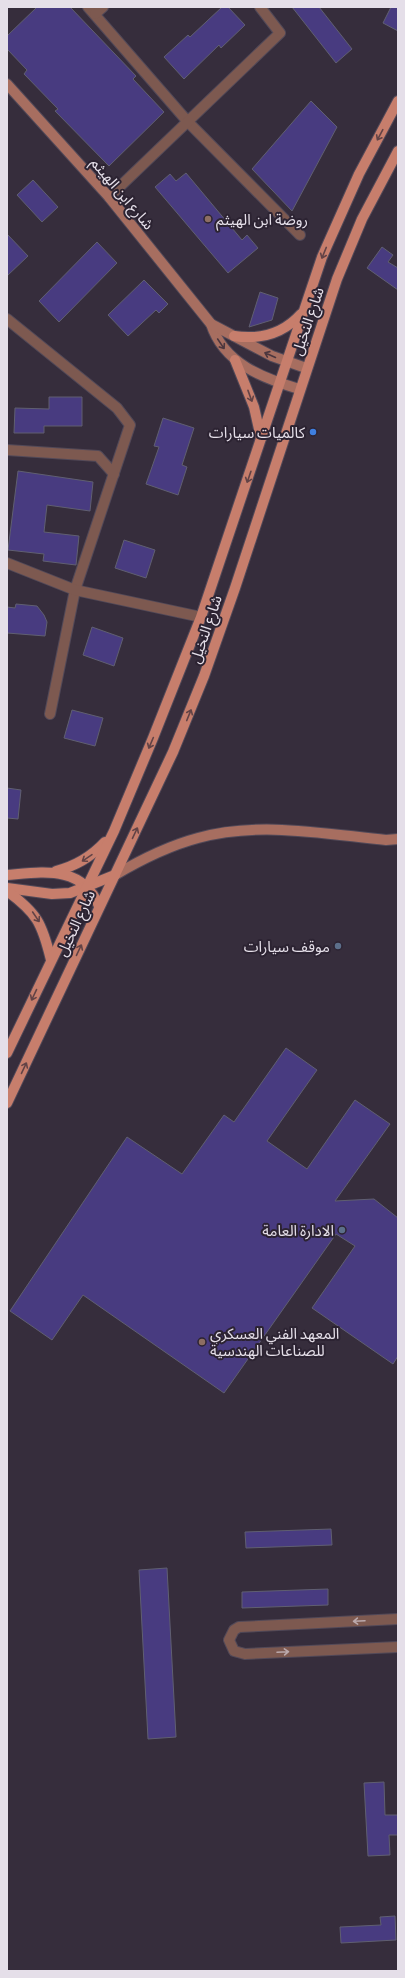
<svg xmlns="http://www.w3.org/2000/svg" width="405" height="1978" font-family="Commissioner,'Noto Sans Arabic',sans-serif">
  <rect width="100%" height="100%" fill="#362d3c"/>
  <g fill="#483b80" stroke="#605f71">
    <path d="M 37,7 L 70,7 L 136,76 L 133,79 L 164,112 L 109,166 L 55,111 L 58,109 L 24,74 L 27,70 L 7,49 L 7,36 Z"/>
    <path d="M 222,7 L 228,7 L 245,25 L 221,48 L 219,45 L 184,79 L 164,57 L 188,35 L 190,37 Z"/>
    <path d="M 292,7 L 319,7 L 352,49 L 336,63 Z"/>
    <path d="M 391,7 L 398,7 L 398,31 L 383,23 Z"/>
    <path d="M 311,101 L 337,127 L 292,211 L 252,169 Z"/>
    <path d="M 186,173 L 242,240 L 247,235 L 258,248 L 228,273 L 155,187 L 170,174 L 176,181 Z"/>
    <path d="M 33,180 L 58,207 L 42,222 L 17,195 Z"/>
    <path d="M 7,234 L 28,256 L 7,276 Z"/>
    <path d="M 97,242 L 117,263 L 59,322 L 39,301 Z"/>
    <path d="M 382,247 L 393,255 L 388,262 L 398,268 L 398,290 L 367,268 Z"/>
    <path d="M 144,280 L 168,304 L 159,313 L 156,310 L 128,336 L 108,315 Z"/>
    <path d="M 260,292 L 278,298 L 272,320 L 249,327 Z"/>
    <path d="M 49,397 L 82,397 L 82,426 L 44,426 L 44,433 L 14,433 L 15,408 L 49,409 Z"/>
    <path d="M 163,418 L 194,428 L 182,465 L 187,467 L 178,495 L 146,484 L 159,447 L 154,446 Z"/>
    <path d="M 18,471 L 93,482 L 90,511 L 47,505 L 44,532 L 79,536 L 76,565 L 43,561 L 44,554 L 8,550 Z"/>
    <path d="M 124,540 L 155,550 L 146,578 L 115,568 Z"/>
    <path d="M 16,604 L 37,606 L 44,615 L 47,622 L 45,636 L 7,633 L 7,607 L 15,608 Z"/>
    <path d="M 92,627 L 123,638 L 114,666 L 83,655 Z"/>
    <path d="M 72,710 L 103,718 L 95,746 L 64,738 Z"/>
    <path d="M 7,788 L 21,790 L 18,819 L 7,818 Z"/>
    <path d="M 286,1048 L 317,1070 L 267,1141 L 307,1169 L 355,1100 L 390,1124 L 335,1201 L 374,1199 L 398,1218 L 398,1356 L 393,1364 L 312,1308 L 355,1246 L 336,1234 L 224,1393 L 83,1295 L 52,1340 L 10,1311 L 127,1137 L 182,1174 L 224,1115 L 234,1122 Z"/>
    <path d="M 331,1529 L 332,1545 L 246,1548 L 245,1532 Z"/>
    <path d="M 167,1568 L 176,1737 L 148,1739 L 139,1570 Z"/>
    <path d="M 328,1589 L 328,1605 L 242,1608 L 242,1592 Z"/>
    <path d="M 384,1782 L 385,1815 L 398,1815 L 398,1835 L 389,1835 L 390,1855 L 368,1856 L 364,1783 Z"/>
    <path d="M 395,1916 L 396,1940 L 341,1943 L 340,1927 L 381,1925 L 380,1917 Z"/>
  </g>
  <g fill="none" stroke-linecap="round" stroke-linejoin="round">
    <defs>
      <g id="street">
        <path d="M 88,7 L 188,122 L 300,235"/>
        <path d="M 95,14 L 103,7"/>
        <path d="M 109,197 L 280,33 L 260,7"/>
        <path d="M 7,319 L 117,408 L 130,425 L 75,590 L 50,714"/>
        <path d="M 7,450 L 98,456 L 114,474"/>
        <path d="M 7,563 L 75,590 L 201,617"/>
        <path d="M 398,1619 L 239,1627 L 234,1630 L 229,1640 L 234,1651 L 245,1654 L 398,1647"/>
      </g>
      <g id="secondary">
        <path d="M 7,84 L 109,197 L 211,324 C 224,364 263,378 299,389"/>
        <path d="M 211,324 L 272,356 L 306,368"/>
        <path d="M 115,875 C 142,859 168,846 198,838 C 259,821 325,834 386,840 L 398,839"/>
      </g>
      <g id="primary">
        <path d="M 234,336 C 261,340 283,334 301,314"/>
        <path d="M 235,360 L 254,407 L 261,438"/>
        <path d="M 56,871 C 76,866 92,856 105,842"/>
        <path d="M 7,875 C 44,872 82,865 99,906"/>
        <path d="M 7,888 L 52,894 L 70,893 L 115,875"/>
        <path d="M 7,891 C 37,913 42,923 51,960"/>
        <path d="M 7,1053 L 114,831 L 153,738 L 201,617 L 322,257 L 359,174 L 398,101"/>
        <path d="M 7,1103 L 173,752 L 204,676 L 235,588 L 337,279 L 362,219 L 398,151"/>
      </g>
    </defs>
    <use href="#street" stroke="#524958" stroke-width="12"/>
    <use href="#secondary" stroke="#524958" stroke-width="12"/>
    <use href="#primary" stroke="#524958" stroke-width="12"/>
    <use href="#street" stroke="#7d5950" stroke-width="10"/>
    <use href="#secondary" stroke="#a76e60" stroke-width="10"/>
    <use href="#primary" stroke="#c77e6c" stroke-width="10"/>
  </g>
  <defs><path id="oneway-shaft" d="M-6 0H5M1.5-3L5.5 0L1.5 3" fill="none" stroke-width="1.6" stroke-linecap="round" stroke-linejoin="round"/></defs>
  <g stroke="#624346">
    <use href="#oneway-shaft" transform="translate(380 135) rotate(118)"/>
    <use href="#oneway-shaft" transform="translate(324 253) rotate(112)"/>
    <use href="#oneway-shaft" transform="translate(250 396) rotate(70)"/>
    <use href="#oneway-shaft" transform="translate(249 477) rotate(109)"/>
    <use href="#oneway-shaft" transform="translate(189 715) rotate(-68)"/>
    <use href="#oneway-shaft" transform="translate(151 743) rotate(113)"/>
    <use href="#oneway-shaft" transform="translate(135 833) rotate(-65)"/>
    <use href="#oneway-shaft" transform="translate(87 858) rotate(146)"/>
    <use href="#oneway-shaft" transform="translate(36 917) rotate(56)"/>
    <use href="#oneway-shaft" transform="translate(79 950) rotate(-65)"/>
    <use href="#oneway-shaft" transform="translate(34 995) rotate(115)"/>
    <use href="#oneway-shaft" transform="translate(24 1068) rotate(-65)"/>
  </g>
  <g stroke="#4b363e">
    <use href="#oneway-shaft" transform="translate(221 344) rotate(56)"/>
    <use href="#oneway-shaft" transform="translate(270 355) rotate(-156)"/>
  </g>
  <g stroke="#bba9ac">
    <use href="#oneway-shaft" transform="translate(359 1621) rotate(177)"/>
    <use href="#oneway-shaft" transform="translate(283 1652) rotate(-3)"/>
  </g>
  <g fill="#8d6e63" stroke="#2c2332" stroke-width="1.5">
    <circle cx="208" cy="219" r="4"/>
    <circle cx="202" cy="1342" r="4"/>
  </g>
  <circle fill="#3f7fe0" stroke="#2c2332" stroke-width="1.5" cx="313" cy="432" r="4"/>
  <g fill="#5c6f8a" stroke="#2c2332" stroke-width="1.5">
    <circle cx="338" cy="946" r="4"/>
    <circle cx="342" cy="1230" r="4"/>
  </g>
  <g text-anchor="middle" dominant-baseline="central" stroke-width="4" stroke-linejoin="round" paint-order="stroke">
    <g font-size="15" fill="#e5dfe9" stroke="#2c2332">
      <text transform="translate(123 193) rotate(50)">شارع ابن الهيثم</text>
      <text transform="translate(307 321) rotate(-71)">شارع النخيل</text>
      <text transform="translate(205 629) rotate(-71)">شارع النخيل</text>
      <text transform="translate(75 923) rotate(-65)">شارع النخيل</text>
    </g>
    <g font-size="15" fill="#e5dfe9" stroke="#2c2332" text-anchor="end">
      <text x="216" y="219" text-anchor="start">روضة ابن الهيثم</text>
      <text x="305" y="432">كالميات سيارات</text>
      <text x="330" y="946">موقف سيارات</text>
      <text x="334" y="1230">الادارة العامة</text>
      <text x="210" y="1333" text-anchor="start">المعهد الفني العسكري<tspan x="210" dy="17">للصناعات الهندسية</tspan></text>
    </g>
  </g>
  <rect width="405" height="1978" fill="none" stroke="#e5dfe9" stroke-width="16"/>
</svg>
